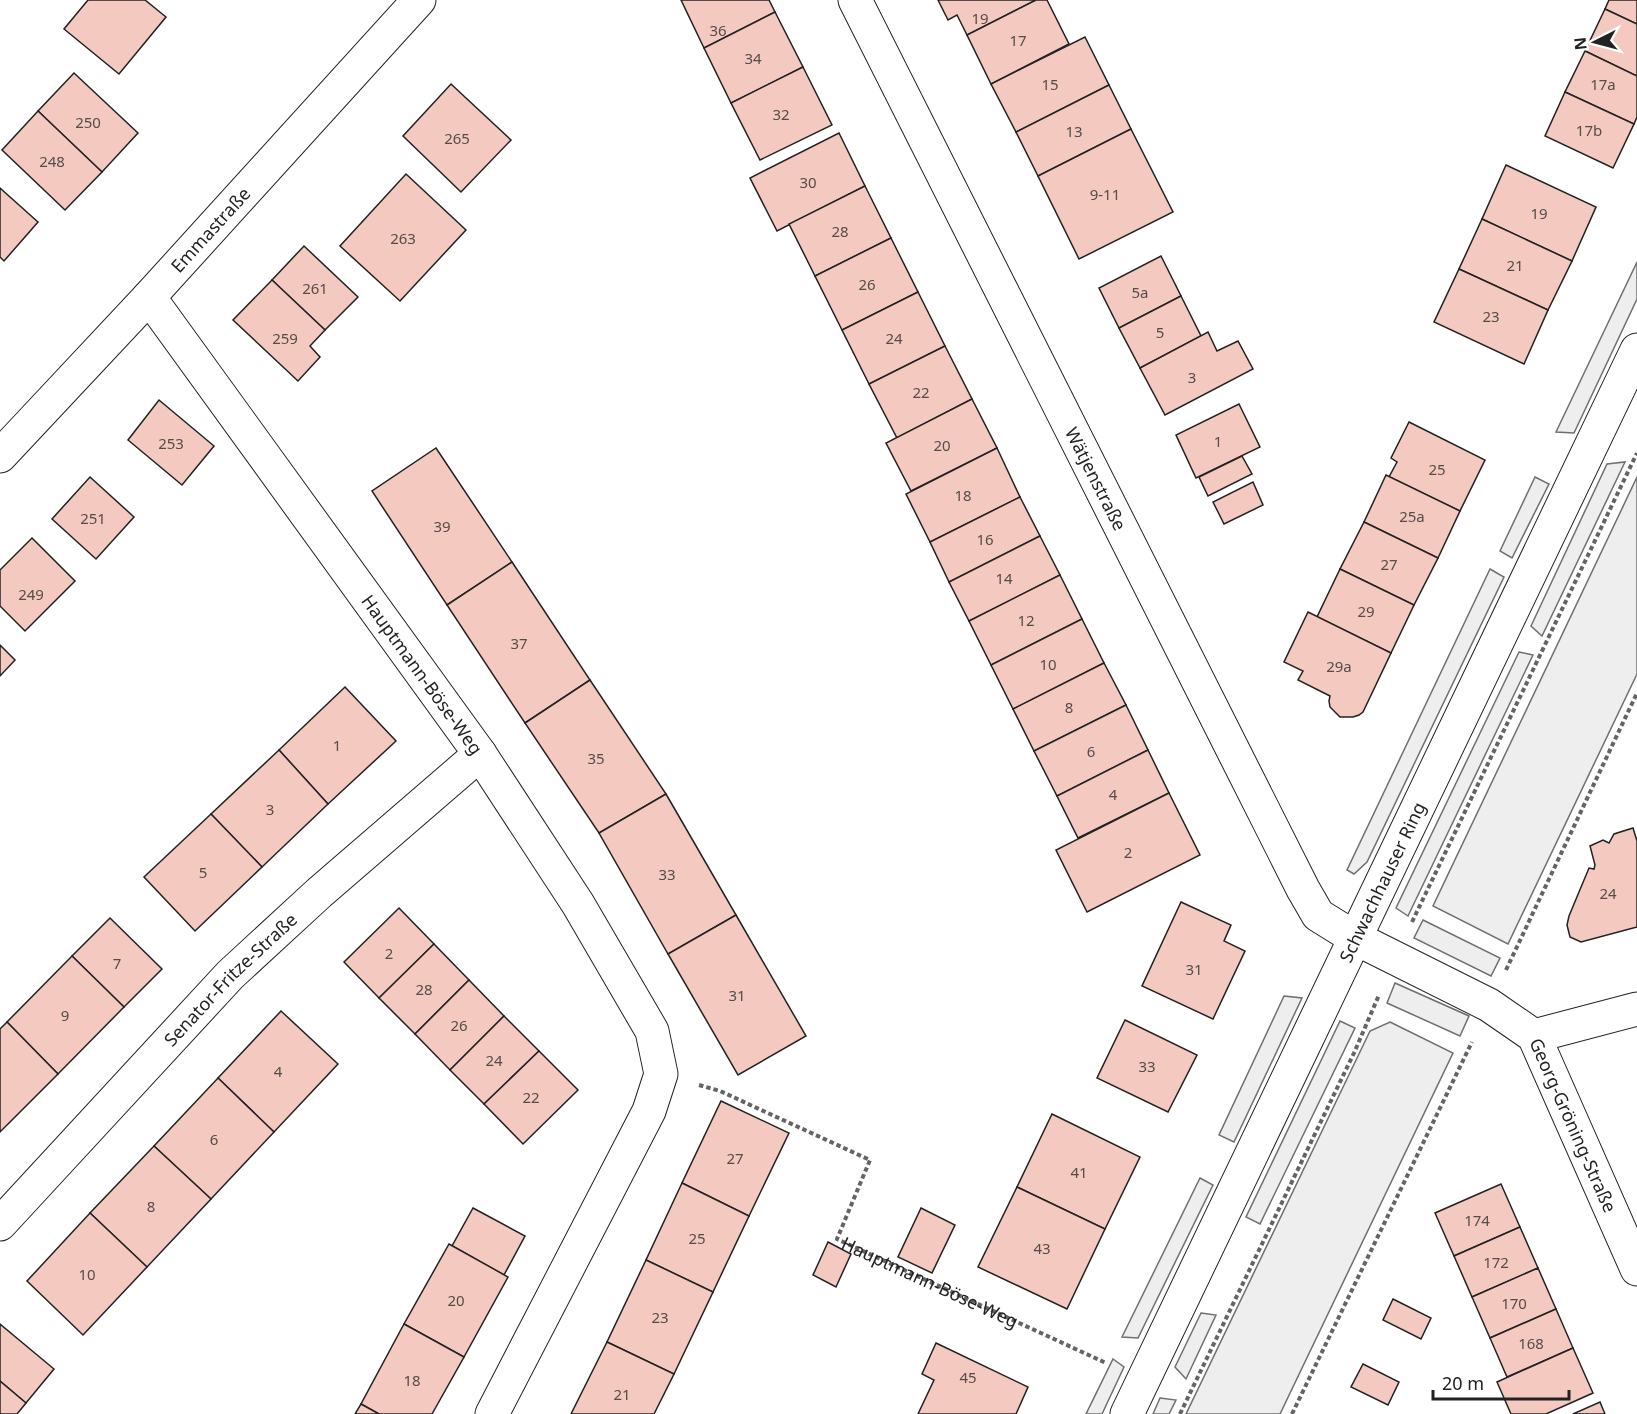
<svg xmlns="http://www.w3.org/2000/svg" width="1637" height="1414" font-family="'Noto Sans',sans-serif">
  <rect width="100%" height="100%" fill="#fff"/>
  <g fill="#eee" stroke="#6f6f6f" stroke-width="1.5">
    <path d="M 1637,262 L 1637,299 L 1574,433 L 1556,432 Z"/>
    <path d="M 1625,462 L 1542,636 L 1531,626 L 1607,464 Z"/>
    <path d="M 1535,477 L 1549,484 L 1512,558 L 1500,551 Z"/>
    <path d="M 1637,477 L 1637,674 L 1508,944 L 1433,906 Z"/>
    <path d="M 1490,569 L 1504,577 L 1367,862 L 1354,874 L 1347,870 Z"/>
    <path d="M 1519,652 L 1533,655 L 1408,916 L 1396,908 Z"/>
    <path d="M 1423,920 L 1500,958 L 1491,976 L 1414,938 Z"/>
    <path d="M 1395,983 L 1469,1016 L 1460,1036 L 1387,1003 Z"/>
    <path d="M 1284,996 L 1302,998 L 1234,1142 L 1219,1135 Z"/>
    <path d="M 1340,1021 L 1355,1028 L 1260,1224 L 1246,1217 Z"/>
    <path d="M 1390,1022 L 1453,1053 L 1280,1414 L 1186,1414 L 1370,1031 Z"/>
    <path d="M 1200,1178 L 1213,1185 L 1138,1338 L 1122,1337 Z"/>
    <path d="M 1201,1313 L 1216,1315 L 1186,1379 L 1175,1367 Z"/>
    <path d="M 1113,1359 L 1124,1367 L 1102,1414 L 1086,1414 Z"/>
    <path d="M 1160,1398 L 1176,1400 L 1169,1414 L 1153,1414 Z"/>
  </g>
  <g fill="#f3c9c0" stroke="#222" stroke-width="1.5">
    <path d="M 88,0 L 145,0 L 166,17 L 119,74 L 64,29 Z"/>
    <path d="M 681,0 L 769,0 L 775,12 L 704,48 Z"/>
    <path d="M 938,0 L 1036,0 L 967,35 L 957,15 L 948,20 Z"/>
    <path d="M 1036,0 L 1047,0 L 1069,44 L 991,84 L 967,35 Z"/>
    <path d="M 1609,0 L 1637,0 L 1637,24 L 1605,9 Z"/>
    <path d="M 1605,9 L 1637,24 L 1637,76 L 1585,51 Z"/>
    <path d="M 775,12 L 803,67 L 731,103 L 704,48 Z"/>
    <path d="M 1085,37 L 1109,85 L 1016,132 L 991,84 Z"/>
    <path d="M 1585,51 L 1637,76 L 1637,117 L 1634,124 L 1565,92 Z"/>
    <path d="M 803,67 L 832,125 L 760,160 L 731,103 Z"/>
    <path d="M 74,73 L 138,133 L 102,172 L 38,111 Z"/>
    <path d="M 451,84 L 511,140 L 461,192 L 403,136 Z"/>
    <path d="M 1109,85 L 1131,129 L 1038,176 L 1016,132 Z"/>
    <path d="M 1565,92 L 1634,124 L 1613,168 L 1545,136 Z"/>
    <path d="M 38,111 L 102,172 L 65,210 L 2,150 Z"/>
    <path d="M 1131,129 L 1173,212 L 1079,259 L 1038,176 Z"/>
    <path d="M 839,133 L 865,186 L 777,231 L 750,178 Z"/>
    <path d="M 1506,165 L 1596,207 L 1572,261 L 1482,219 Z"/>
    <path d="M 406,174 L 466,230 L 400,301 L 340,246 Z"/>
    <path d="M 865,186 L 891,238 L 815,276 L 789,224 Z"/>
    <path d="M 0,188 L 38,222 L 4,261 L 0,257 Z"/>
    <path d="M 1482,219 L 1572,261 L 1548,310 L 1459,269 Z"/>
    <path d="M 891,238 L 918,292 L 842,330 L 815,276 Z"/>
    <path d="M 304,246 L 358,297 L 325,330 L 272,280 Z"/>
    <path d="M 1161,256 L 1181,296 L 1119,328 L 1099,288 Z"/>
    <path d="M 1459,269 L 1548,310 L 1524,364 L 1434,322 Z"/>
    <path d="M 272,280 L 325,330 L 310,346 L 320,357 L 298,381 L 233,320 Z"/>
    <path d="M 918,292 L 945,346 L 869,384 L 842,330 Z"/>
    <path d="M 1181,296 L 1201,336 L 1140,368 L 1119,328 Z"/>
    <path d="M 1208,332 L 1217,351 L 1238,341 L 1253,369 L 1165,415 L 1140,368 Z"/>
    <path d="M 945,346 L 972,399 L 897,438 L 869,384 Z"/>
    <path d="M 972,399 L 997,448 L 911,491 L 886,443 Z"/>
    <path d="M 159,400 L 214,446 L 182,485 L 128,440 Z"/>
    <path d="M 1239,404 L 1260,447 L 1196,478 L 1176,435 Z"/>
    <path d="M 1409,422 L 1485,460 L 1460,511 L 1389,477 L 1397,462 L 1391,458 Z"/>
    <path d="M 436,448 L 512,562 L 447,605 L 372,491 Z"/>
    <path d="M 997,448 L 1020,497 L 930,542 L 906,494 Z"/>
    <path d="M 1242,456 L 1252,474 L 1208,496 L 1199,477 Z"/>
    <path d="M 1386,475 L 1460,511 L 1438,558 L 1364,522 Z"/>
    <path d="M 90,477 L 134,517 L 96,559 L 52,519 Z"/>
    <path d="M 1253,482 L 1263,505 L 1224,524 L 1213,502 Z"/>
    <path d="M 1020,497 L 1040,536 L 949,582 L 930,542 Z"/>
    <path d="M 1364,522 L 1438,558 L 1414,605 L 1340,569 Z"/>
    <path d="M 1040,536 L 1060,575 L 969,621 L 949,582 Z"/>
    <path d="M 32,538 L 75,581 L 25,631 L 0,606 L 0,570 Z"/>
    <path d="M 512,562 L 590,680 L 525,723 L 447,605 Z"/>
    <path d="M 1340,569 L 1414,605 L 1391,653 L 1317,617 Z"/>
    <path d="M 1060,575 L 1082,619 L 991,665 L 969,621 Z"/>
    <path d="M 1308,612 L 1391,653 L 1363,712 L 1359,715 L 1353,717 L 1340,717 L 1330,707 L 1329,701 L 1330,696 L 1298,680 L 1303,671 L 1284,662 Z"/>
    <path d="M 1082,619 L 1104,663 L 1013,709 L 991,665 Z"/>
    <path d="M 0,645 L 15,660 L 0,676 Z"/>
    <path d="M 1104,663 L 1126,705 L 1034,751 L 1013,709 Z"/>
    <path d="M 590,680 L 666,794 L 599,833 L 525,723 Z"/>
    <path d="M 345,687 L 396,741 L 328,804 L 279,750 Z"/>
    <path d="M 1126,705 L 1148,750 L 1057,796 L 1034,751 Z"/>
    <path d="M 279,750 L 328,804 L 262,867 L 211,814 Z"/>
    <path d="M 1148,750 L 1169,793 L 1078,838 L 1057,796 Z"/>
    <path d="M 1169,793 L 1200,855 L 1087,912 L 1056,850 Z"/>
    <path d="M 666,794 L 736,915 L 668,954 L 599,833 Z"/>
    <path d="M 211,814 L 262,867 L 195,931 L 144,877 Z"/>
    <path d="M 1633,828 L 1637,841 L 1637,927 L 1581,942 L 1570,937 L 1567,925 L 1569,916 L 1589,868 L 1594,869 L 1595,865 L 1590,846 L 1603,840 L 1609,843 L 1614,834 Z"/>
    <path d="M 1181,902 L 1231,925 L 1224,941 L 1245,951 L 1213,1019 L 1142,986 Z"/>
    <path d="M 399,908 L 434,944 L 379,998 L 344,962 Z"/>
    <path d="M 736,915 L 806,1036 L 738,1075 L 668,954 Z"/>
    <path d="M 110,918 L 162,969 L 124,1007 L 72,956 Z"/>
    <path d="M 434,944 L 469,980 L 415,1034 L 379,998 Z"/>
    <path d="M 72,956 L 124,1007 L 58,1074 L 7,1022 Z"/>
    <path d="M 469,980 L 504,1016 L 450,1070 L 415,1034 Z"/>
    <path d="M 281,1011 L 338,1064 L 274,1132 L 218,1078 Z"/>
    <path d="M 504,1016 L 539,1051 L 484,1104 L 450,1070 Z"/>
    <path d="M 1125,1020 L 1197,1055 L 1168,1112 L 1097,1078 Z"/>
    <path d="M 7,1022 L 58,1074 L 0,1132 L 0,1029 Z"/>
    <path d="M 539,1051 L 578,1090 L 523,1144 L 484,1104 Z"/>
    <path d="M 218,1078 L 274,1132 L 211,1199 L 154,1146 Z"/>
    <path d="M 721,1101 L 789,1133 L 749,1216 L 682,1183 Z"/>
    <path d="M 1052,1114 L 1140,1157 L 1105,1229 L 1017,1187 Z"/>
    <path d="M 154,1146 L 211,1199 L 147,1267 L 90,1213 Z"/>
    <path d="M 682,1183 L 749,1216 L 713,1292 L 646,1260 Z"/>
    <path d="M 1501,1184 L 1520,1227 L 1454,1256 L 1435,1213 Z"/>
    <path d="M 1017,1187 L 1105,1229 L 1067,1309 L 978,1267 Z"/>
    <path d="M 473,1208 L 525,1236 L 504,1275 L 452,1246 Z"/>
    <path d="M 921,1208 L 955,1225 L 932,1273 L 898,1257 Z"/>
    <path d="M 90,1213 L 147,1267 L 83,1335 L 27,1281 Z"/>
    <path d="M 1520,1227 L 1538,1268 L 1472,1297 L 1454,1256 Z"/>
    <path d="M 828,1242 L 851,1254 L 836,1287 L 813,1275 Z"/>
    <path d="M 449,1244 L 508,1277 L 464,1357 L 404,1324 Z"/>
    <path d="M 646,1260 L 713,1292 L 674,1374 L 607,1342 Z"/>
    <path d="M 1538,1268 L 1556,1309 L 1490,1338 L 1472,1297 Z"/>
    <path d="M 1393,1299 L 1431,1318 L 1421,1339 L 1383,1320 Z"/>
    <path d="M 1556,1309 L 1573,1348 L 1507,1377 L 1490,1338 Z"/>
    <path d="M 0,1324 L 54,1369 L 26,1403 L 0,1381 Z"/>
    <path d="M 404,1324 L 464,1357 L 432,1414 L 379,1414 L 361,1404 Z"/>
    <path d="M 607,1342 L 674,1374 L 654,1414 L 571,1414 Z"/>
    <path d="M 936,1343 L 1028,1387 L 1016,1414 L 918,1414 L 934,1380 L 922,1374 Z"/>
    <path d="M 1573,1348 L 1593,1393 L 1546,1414 L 1511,1414 L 1497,1382 Z"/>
    <path d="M 1363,1364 L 1399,1382 L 1388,1405 L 1351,1387 Z"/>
    <path d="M 0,1381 L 26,1403 L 17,1414 L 0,1414 Z"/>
    <path d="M 1600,1402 L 1605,1414 L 1573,1414 Z"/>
    <path d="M 361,1404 L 379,1414 L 355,1414 Z"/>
  </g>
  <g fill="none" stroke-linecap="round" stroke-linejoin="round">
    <defs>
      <g id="street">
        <path id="s2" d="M 855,0 L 1303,889 L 1318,915 L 1355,938 L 1489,1005 L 1534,1036 L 1637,1269"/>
        <path id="s3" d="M 149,297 L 480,754 L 578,904 L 652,1031 L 661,1074 L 649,1111 L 492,1414"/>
        <path id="s4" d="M 0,456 L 149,297 L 419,0"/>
        <path d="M 1534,1036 L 1637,1009"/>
        <path id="s5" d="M 0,1224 L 230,975 L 319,893 L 480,754"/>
      </g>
      <g id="secondary">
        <path id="s6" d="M 1127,1414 L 1637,350"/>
      </g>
    </defs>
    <use href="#street" stroke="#222" stroke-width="35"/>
    <use href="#secondary" stroke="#222" stroke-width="35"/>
    <g stroke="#646464" stroke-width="4" stroke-dasharray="4.5 3" stroke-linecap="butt">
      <path d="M 1412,922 L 1637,453"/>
      <path d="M 1506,970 L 1637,693"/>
      <path id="s1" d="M 699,1085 L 720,1091 L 870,1160 L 837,1239 L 1106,1363"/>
      <path d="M 1180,1414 L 1354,1053 L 1379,995"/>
      <path d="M 1292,1414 L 1472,1042"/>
    </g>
    <use href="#street" stroke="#fff" stroke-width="33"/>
    <use href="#secondary" stroke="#fff" stroke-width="33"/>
  </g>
  <g text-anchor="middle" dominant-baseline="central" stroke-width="4.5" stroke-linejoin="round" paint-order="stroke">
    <g font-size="15" fill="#564c4a">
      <text x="980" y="18">19</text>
      <text x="718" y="30">36</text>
      <text x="1018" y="40">17</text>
      <text x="753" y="58">34</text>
      <text x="1050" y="84">15</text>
      <text x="1603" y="84">17a</text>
      <text x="781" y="114">32</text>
      <text x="88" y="122">250</text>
      <text x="1589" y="130">17b</text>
      <text x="1074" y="131">13</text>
      <text x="457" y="138">265</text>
      <text x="52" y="161">248</text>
      <text x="808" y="182">30</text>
      <text x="1105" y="194">9-11</text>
      <text x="1539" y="213">19</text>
      <text x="840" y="231">28</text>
      <text x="403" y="238">263</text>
      <text x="1515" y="265">21</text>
      <text x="867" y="284">26</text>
      <text x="315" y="288">261</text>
      <text x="1140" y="292">5a</text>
      <text x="1491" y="316">23</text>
      <text x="1160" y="332">5</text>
      <text x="285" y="338">259</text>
      <text x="894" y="338">24</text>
      <text x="1192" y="377">3</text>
      <text x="921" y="392">22</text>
      <text x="1218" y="441">1</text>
      <text x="171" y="443">253</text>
      <text x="942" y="445">20</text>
      <text x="1437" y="469">25</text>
      <text x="963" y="495">18</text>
      <text x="1412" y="516">25a</text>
      <text x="93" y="518">251</text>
      <text x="442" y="526">39</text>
      <text x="985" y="539">16</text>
      <text x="1389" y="564">27</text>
      <text x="1004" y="578">14</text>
      <text x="31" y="594">249</text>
      <text x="1366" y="611">29</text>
      <text x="1026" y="620">12</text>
      <text x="519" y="643">37</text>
      <text x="1048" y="664">10</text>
      <text x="1339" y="666">29a</text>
      <text x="1069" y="707">8</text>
      <text x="337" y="745">1</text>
      <text x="1091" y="751">6</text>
      <text x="596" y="758">35</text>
      <text x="1113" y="794">4</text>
      <text x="270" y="809">3</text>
      <text x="1128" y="852">2</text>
      <text x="203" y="872">5</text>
      <text x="667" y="874">33</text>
      <text x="1608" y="893">24</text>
      <text x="389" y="953">2</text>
      <text x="117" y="963">7</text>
      <text x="1194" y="969">31</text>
      <text x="424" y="989">28</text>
      <text x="737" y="995">31</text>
      <text x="65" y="1015">9</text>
      <text x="459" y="1025">26</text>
      <text x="494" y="1060">24</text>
      <text x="1147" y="1066">33</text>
      <text x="278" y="1071">4</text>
      <text x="531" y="1097">22</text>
      <text x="214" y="1139">6</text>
      <text x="735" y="1158">27</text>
      <text x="1079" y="1172">41</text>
      <text x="151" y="1206">8</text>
      <text x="1477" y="1220">174</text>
      <text x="697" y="1238">25</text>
      <text x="1042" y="1248">43</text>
      <text x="1496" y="1262">172</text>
      <text x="87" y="1274">10</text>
      <text x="456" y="1300">20</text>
      <text x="1514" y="1303">170</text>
      <text x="660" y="1317">23</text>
      <text x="1531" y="1343">168</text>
      <text x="968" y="1377">45</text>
      <text x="412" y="1380">18</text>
      <text x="622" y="1394">21</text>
    </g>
    <g font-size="18" fill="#222" stroke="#fff">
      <text stroke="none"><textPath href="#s4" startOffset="309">Emmastraße</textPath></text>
      <text stroke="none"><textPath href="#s2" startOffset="536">Wätjenstraße</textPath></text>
      <text stroke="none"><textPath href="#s3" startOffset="466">Hauptmann-Böse-Weg</textPath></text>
      <text stroke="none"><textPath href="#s6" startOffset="590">Schwachhauser Ring</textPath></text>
      <text stroke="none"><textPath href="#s5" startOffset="336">Senator-Fritze-Straße</textPath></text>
      <text stroke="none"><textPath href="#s2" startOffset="1371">Georg-Gröning-Straße</textPath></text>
      <text stroke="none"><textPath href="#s1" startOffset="375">Hauptmann-Böse-Weg</textPath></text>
    </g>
  </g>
  <g transform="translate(1595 42) rotate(264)" stroke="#ffffff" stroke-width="4.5" paint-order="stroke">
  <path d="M0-4.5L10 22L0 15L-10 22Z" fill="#222222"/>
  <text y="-9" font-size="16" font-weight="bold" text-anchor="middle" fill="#222222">N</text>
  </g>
  <path d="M1433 1390v9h136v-9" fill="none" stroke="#222222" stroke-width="3"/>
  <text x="1442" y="1390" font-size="18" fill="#222222" stroke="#ffffff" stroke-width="4.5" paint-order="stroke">20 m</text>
</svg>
